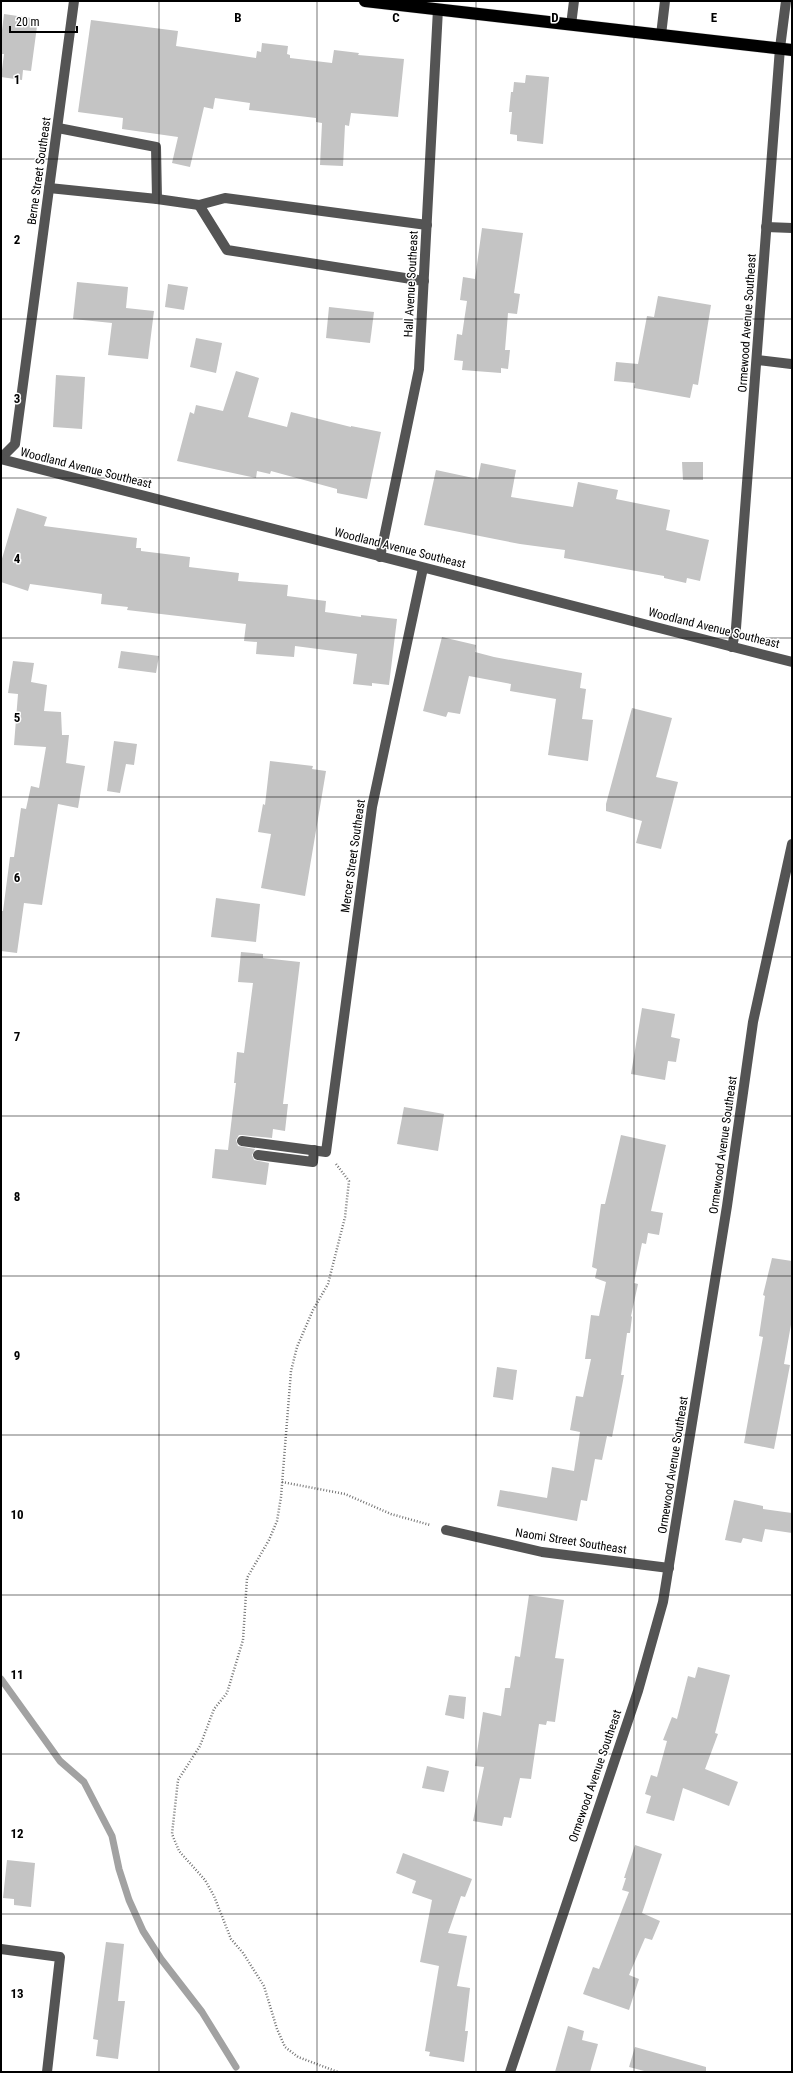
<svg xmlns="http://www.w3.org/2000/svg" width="793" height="2073" font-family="'Roboto Condensed',sans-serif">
  <rect width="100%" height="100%" fill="#fff"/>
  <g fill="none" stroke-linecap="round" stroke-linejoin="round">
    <path stroke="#a2a2a2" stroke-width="7" d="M 1,1679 L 60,1761 L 84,1782 L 112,1836 L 119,1869 L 129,1900 L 143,1931 L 161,1959 L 202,2012 L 236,2067"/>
  </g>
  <g fill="#c4c4c4">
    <path d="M 4,14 L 38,19 L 31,71 L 23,70 L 22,80 L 1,77 L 4,54 L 1,54 L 1,39 Z"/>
    <path d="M 91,20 L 178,31 L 176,46 L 256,58 L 257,51 L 261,52 L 262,43 L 288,46 L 287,54 L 290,55 L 290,58 L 332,63 L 334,50 L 359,53 L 358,55 L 404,59 L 398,117 L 351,113 L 349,126 L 345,125 L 343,166 L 320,165 L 322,123 L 316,122 L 316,118 L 249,110 L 250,103 L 215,98 L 213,109 L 204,107 L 190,167 L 172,163 L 178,137 L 122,129 L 123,118 L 78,112 Z"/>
    <path d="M 526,75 L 549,77 L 543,144 L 517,141 L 517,135 L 510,134 L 512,112 L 509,112 L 511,92 L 513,92 L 514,82 L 525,83 Z"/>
    <path d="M 482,228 L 523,233 L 514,293 L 520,294 L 517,314 L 508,313 L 505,350 L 510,350 L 508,369 L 501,368 L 501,373 L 462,370 L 463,361 L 454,360 L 457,334 L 462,335 L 467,301 L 460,300 L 463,277 L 475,279 Z"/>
    <path d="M 77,282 L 128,287 L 126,308 L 154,311 L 148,359 L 108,355 L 112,323 L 73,319 Z"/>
    <path d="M 168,284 L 188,287 L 184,310 L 165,307 Z"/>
    <path d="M 658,296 L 711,305 L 698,385 L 693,384 L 690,398 L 634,388 L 635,383 L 614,381 L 616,362 L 638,364 L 647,316 L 654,317 Z"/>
    <path d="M 329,307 L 374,312 L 370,343 L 326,338 Z"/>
    <path d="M 196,338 L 222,343 L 216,373 L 190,367 Z"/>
    <path d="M 236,371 L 259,378 L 248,417 L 287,427 L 291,412 L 351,427 L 351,426 L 381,432 L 367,499 L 337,493 L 337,489 L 271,471 L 270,474 L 257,471 L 256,478 L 177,461 L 190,412 L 194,414 L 196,405 L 223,411 Z"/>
    <path d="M 56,375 L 85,377 L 82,429 L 53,427 Z"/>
    <path d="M 682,462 L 703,462 L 703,480 L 683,480 Z"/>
    <path d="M 481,463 L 516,470 L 511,497 L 573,507 L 578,482 L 618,490 L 616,499 L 670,510 L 666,530 L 709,540 L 700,581 L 687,578 L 686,583 L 664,578 L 664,576 L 564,558 L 565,550 L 520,544 L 424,525 L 436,470 L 478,479 Z"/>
    <path d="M 17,508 L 47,517 L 44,526 L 137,538 L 136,548 L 141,548 L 141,551 L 190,557 L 189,567 L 239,573 L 238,581 L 288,585 L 287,596 L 326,601 L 325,612 L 361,617 L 361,615 L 397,619 L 389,685 L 372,683 L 372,686 L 353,684 L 357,654 L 295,646 L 294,657 L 256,654 L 257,642 L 244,641 L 246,624 L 127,610 L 128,607 L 101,604 L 102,594 L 30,584 L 28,591 L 1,582 L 1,562 Z"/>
    <path d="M 442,637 L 476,645 L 475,652 L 494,657 L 582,673 L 580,688 L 586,689 L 582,719 L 593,720 L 588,761 L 548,755 L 556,699 L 510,691 L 511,684 L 469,676 L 460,714 L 448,712 L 446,717 L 423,711 Z"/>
    <path d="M 121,651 L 159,656 L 156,673 L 118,668 Z"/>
    <path d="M 13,661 L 34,663 L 31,682 L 47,685 L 44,711 L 61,712 L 62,735 L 69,735 L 66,763 L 85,766 L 78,808 L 58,804 L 42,905 L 24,903 L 17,953 L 1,951 L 1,911 L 3,911 L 10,857 L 14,857 L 21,808 L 26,809 L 31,786 L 39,788 L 46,747 L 14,745 L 18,694 L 8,693 Z"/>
    <path d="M 632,708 L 672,718 L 656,777 L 678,782 L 661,849 L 636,843 L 642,821 L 606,811 L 606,804 Z"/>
    <path d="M 114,741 L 137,744 L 134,765 L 126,764 L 120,793 L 107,791 Z"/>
    <path d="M 270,761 L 313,766 L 312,769 L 326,771 L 305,896 L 261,888 L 271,834 L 258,832 L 263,804 L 265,805 Z"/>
    <path d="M 216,898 L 260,904 L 256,942 L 211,937 Z"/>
    <path d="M 241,952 L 263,954 L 263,958 L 300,962 L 283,1104 L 288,1104 L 285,1131 L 273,1129 L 272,1138 L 242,1135 L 239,1135 L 236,1140 L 238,1146 L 255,1149 L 252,1155 L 254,1160 L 269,1163 L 266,1185 L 212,1178 L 215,1149 L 228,1150 L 236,1083 L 234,1083 L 237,1052 L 244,1053 L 253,983 L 238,982 Z"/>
    <path d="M 642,1008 L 675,1014 L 671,1037 L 680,1039 L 676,1062 L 668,1061 L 665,1080 L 631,1074 Z"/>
    <path d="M 404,1107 L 444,1114 L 438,1151 L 397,1144 Z"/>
    <path d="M 621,1135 L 666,1145 L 651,1211 L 663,1213 L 659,1235 L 648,1233 L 646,1244 L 642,1243 L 634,1283 L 638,1284 L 631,1316 L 632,1317 L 630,1333 L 627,1333 L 621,1375 L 624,1375 L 622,1386 L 612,1437 L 607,1436 L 602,1460 L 595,1459 L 587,1501 L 581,1500 L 577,1521 L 497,1506 L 500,1490 L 547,1498 L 552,1467 L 574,1471 L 580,1432 L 570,1430 L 576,1396 L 583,1397 L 591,1359 L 585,1359 L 591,1315 L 599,1316 L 606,1282 L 595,1278 L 597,1269 L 592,1267 L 601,1204 L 605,1204 Z"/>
    <path d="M 772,1258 L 792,1261 L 792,1319 L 784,1364 L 790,1365 L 774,1449 L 744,1443 L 763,1337 L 759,1336 L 765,1296 L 763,1295 Z"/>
    <path d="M 497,1367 L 517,1370 L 513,1400 L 493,1397 Z"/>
    <path d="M 734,1500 L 763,1506 L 763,1509 L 792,1513 L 792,1533 L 765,1529 L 762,1542 L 743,1538 L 741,1543 L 725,1540 Z"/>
    <path d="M 529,1595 L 564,1600 L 555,1658 L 564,1659 L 555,1722 L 547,1721 L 546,1725 L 539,1724 L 531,1779 L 520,1778 L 511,1818 L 504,1817 L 502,1826 L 473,1821 L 484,1767 L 475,1766 L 483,1712 L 501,1716 L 505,1688 L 510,1688 L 515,1656 L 520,1657 Z"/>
    <path d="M 698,1667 L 730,1675 L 715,1733 L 718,1734 L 705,1769 L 738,1782 L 729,1806 L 683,1788 L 674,1821 L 646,1813 L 651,1796 L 645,1794 L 651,1775 L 657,1777 L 667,1741 L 663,1740 L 672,1717 L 677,1719 L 688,1676 L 695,1678 Z"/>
    <path d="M 449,1695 L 466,1697 L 464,1719 L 445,1715 Z"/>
    <path d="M 427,1766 L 449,1771 L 444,1792 L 422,1788 Z"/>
    <path d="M 635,1845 L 662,1854 L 642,1913 L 660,1921 L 652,1940 L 645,1938 L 629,1975 L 639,1979 L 629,2010 L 583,1994 L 593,1967 L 599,1969 L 629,1892 L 622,1890 L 626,1878 L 624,1878 Z"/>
    <path d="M 403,1853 L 472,1879 L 465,1897 L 461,1896 L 448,1933 L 467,1936 L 457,1986 L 470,1988 L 465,2031 L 468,2031 L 464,2062 L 429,2056 L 430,2052 L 425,2051 L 439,1966 L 420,1962 L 432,1900 L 412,1893 L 416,1881 L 396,1873 Z"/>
    <path d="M 7,1860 L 35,1863 L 31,1907 L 14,1905 L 14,1899 L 3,1898 Z"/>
    <path d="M 106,1942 L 124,1944 L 118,2001 L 125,2001 L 118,2059 L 96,2056 L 98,2040 L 93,2039 Z"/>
    <path d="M 568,2026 L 584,2031 L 582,2040 L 598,2044 L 590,2072 L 555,2072 Z"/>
    <path d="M 635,2047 L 706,2067 L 706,2072 L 648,2072 L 629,2067 Z"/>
  </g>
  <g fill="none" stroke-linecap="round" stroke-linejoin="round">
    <defs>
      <path id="highway" d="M 365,1 L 792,50"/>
    </defs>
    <use href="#highway" stroke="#dbdbdb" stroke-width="13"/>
    <g stroke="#767676" stroke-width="2.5" stroke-dasharray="1 2" stroke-linecap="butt">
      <path d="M 336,1164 L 349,1181 L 345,1217 L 328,1284 L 313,1310 L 297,1347 L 291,1371 L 281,1497 L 277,1521 L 269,1540 L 247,1578 L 243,1640 L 227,1693 L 214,1709 L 200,1746 L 178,1780 L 172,1834 L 179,1851 L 205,1880 L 214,1896 L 231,1939 L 243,1953 L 264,1986 L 277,2029 L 285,2047 L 298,2057 L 338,2072"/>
      <path d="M 282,1482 L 345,1494 L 391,1514 L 430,1525"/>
    </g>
    <g stroke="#545454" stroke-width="10">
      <path d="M 571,25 L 574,1"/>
      <path d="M 661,35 L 665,1"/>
      <path d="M 49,188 L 157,199 L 156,147 L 58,128"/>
      <path d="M 157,199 L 199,205"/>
      <path d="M 766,227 L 792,228"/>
      <path d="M 424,281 L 227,250 L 199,205 L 225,198 L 427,225"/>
      <path d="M 757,360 L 791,364"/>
      <path d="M 1,458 L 15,444 L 74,1"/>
      <path d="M 1,459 L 792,662"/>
      <path d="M 380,557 L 419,369 L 438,9"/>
      <path d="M 732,647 L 736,628 L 780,48 L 786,1"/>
      <path d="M 242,1141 L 326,1152 L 372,807 L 423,568"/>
      <path d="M 258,1155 L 313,1162 L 314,1150"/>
      <path d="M 446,1530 L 542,1552 L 669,1568"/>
      <path d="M 1,1949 L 60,1957 L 47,2072"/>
      <path d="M 510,2072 L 638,1691 L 663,1602 L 727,1206 L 753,1022 L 792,844"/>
    </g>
    <use href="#highway" stroke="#000" stroke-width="12"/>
  </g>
  <path fill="none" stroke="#000" stroke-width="1" stroke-opacity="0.55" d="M 159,1 L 159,2072M 317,1 L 317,2072M 476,1 L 476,2072M 634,1 L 634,2072M 1,159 L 792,159M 1,319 L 792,319M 1,478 L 792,478M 1,638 L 792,638M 1,797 L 792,797M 1,957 L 792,957M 1,1116 L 792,1116M 1,1276 L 792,1276M 1,1435 L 792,1435M 1,1595 L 792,1595M 1,1754 L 792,1754M 1,1914 L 792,1914"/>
  <g text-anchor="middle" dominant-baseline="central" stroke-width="3" stroke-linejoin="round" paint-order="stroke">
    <g font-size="12" fill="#000" stroke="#fff">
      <text transform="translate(39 171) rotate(-82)">Berne Street Southeast</text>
      <text transform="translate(411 284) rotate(-87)">Hall Avenue Southeast</text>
      <text transform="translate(747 323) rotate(-86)">Ormewood Avenue Southeast</text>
      <text transform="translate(86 468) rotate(14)">Woodland Avenue Southeast</text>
      <text transform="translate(400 548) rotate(14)">Woodland Avenue Southeast</text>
      <text transform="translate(714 628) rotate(14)">Woodland Avenue Southeast</text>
      <text transform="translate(353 856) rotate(-82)">Mercer Street Southeast</text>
      <text transform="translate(723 1145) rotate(-82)">Ormewood Avenue Southeast</text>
      <text transform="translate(673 1465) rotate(-81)">Ormewood Avenue Southeast</text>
      <text transform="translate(571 1541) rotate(9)">Naomi Street Southeast</text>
      <text transform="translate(595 1776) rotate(-71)">Ormewood Avenue Southeast</text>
    </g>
  </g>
  <g font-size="13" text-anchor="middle" font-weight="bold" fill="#000" stroke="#fff" stroke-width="3" stroke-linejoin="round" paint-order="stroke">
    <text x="238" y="22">B</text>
    <text x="396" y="22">C</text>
    <text x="555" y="22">D</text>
    <text x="714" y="22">E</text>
    <text x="17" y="84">1</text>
    <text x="17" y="244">2</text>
    <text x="17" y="403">3</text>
    <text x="17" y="563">4</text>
    <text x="17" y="722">5</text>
    <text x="17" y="882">6</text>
    <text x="17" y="1041">7</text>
    <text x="17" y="1201">8</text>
    <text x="17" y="1360">9</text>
    <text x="17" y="1519">10</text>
    <text x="17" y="1679">11</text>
    <text x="17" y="1838">12</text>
    <text x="17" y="1998">13</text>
  </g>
  <rect width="793" height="2073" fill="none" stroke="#000000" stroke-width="4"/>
  <path d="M10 26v6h67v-6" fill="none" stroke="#000000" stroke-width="2"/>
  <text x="16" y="26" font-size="12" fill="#000000" stroke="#ffffff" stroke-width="3" paint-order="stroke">20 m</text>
</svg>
